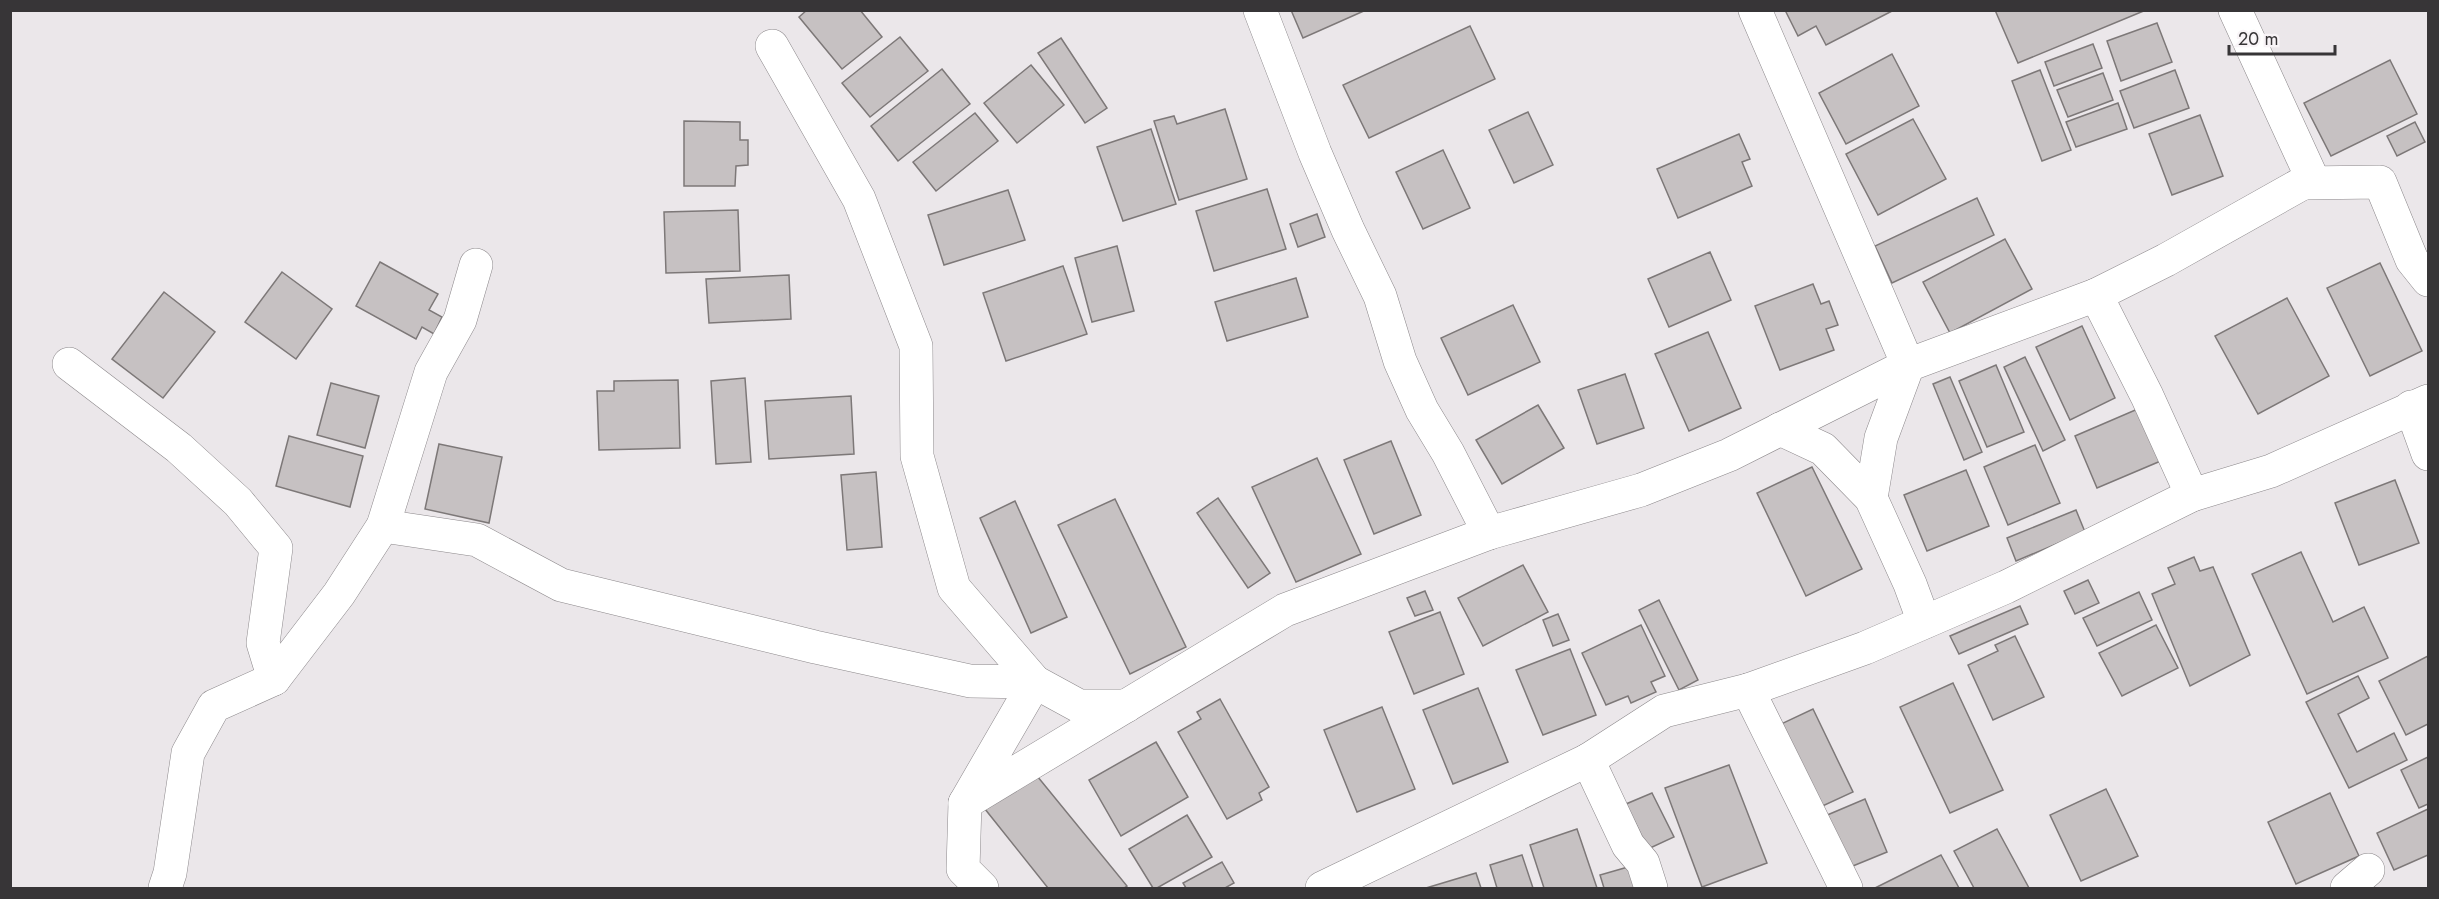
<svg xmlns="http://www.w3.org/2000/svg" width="2439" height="899" font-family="Jost,sans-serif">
  <rect width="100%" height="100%" fill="#ebe7ea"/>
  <g fill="#c6c1c2" stroke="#7d7878" stroke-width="1.5">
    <path d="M 807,10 L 860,10 L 882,37 L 842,69 L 799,17 Z"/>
    <path d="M 1291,10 L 1366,10 L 1303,38 Z"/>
    <path d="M 1785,10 L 1894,10 L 1826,45 L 1816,26 L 1798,36 Z"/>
    <path d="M 1995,10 L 2146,10 L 2018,63 Z"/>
    <path d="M 2157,23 L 2172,62 L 2121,81 L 2107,41 Z"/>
    <path d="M 1470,26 L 1495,79 L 1369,138 L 1343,85 Z"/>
    <path d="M 900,37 L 928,71 L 870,117 L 842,83 Z"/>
    <path d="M 1061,38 L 1107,108 L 1085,123 L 1038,53 Z"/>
    <path d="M 2093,44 L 2102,68 L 2054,86 L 2045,62 Z"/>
    <path d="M 1892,54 L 1919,106 L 1846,144 L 1819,93 Z"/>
    <path d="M 2390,60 L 2417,114 L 2331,156 L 2304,103 Z"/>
    <path d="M 1031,65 L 1064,105 L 1017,143 L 984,103 Z"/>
    <path d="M 942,69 L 970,104 L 898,161 L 871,126 Z"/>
    <path d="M 2040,70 L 2071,150 L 2042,161 L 2012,81 Z"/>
    <path d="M 2175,70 L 2189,108 L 2134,128 L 2120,91 Z"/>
    <path d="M 2103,73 L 2113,100 L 2068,117 L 2057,90 Z"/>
    <path d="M 2118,103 L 2127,129 L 2076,147 L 2066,122 Z"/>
    <path d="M 1225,109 L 1247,179 L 1179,200 L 1154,121 L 1174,116 L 1177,124 Z"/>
    <path d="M 1528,112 L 1553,165 L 1514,183 L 1489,130 Z"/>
    <path d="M 975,113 L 998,141 L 936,191 L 913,162 Z"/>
    <path d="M 2200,115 L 2223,176 L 2172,195 L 2149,134 Z"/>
    <path d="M 1913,119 L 1946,179 L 1878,215 L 1846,154 Z"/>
    <path d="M 684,121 L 740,122 L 740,140 L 748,140 L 748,165 L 736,166 L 735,186 L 684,186 Z"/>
    <path d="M 2415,122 L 2425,142 L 2397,156 L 2387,136 Z"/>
    <path d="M 1151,129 L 1176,204 L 1123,221 L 1097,147 Z"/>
    <path d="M 1739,134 L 1750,159 L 1742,162 L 1752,186 L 1678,218 L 1657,169 Z"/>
    <path d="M 1443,150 L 1470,208 L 1423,229 L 1396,172 Z"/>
    <path d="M 1267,189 L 1286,249 L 1214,271 L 1196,211 Z"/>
    <path d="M 1008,190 L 1025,240 L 944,265 L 928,215 Z"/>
    <path d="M 1977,198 L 1994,235 L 1892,283 L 1875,246 Z"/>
    <path d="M 738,210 L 740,271 L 666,273 L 664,212 Z"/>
    <path d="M 1317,214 L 1325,237 L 1298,247 L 1290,224 Z"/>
    <path d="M 2005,239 L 2032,289 L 1950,333 L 1923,282 Z"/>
    <path d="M 1117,246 L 1134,311 L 1092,322 L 1075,258 Z"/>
    <path d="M 1710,252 L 1731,300 L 1669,327 L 1648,279 Z"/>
    <path d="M 380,262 L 438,294 L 429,310 L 442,317 L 434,334 L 422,327 L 416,339 L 356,306 Z"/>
    <path d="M 2380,263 L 2422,351 L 2370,376 L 2327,288 Z"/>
    <path d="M 1063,266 L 1087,334 L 1006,361 L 983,293 Z"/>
    <path d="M 282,272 L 332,309 L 296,359 L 245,322 Z"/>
    <path d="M 789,275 L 791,319 L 709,323 L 706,279 Z"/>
    <path d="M 1296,278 L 1308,317 L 1227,341 L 1215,302 Z"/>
    <path d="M 1813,284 L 1821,304 L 1829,301 L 1838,325 L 1826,329 L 1834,350 L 1780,370 L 1755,306 Z"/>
    <path d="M 164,292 L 215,332 L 163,398 L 112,359 Z"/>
    <path d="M 2287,298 L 2329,376 L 2258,414 L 2215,336 Z"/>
    <path d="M 1513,305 L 1540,362 L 1468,395 L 1441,338 Z"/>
    <path d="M 2082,326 L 2115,398 L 2070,420 L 2036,347 Z"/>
    <path d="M 1708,332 L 1741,408 L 1689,431 L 1655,354 Z"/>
    <path d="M 2025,357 L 2065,440 L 2043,451 L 2004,367 Z"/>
    <path d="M 1996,365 L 2024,432 L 1987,447 L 1959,381 Z"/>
    <path d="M 1625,374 L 1644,428 L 1597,444 L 1578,390 Z"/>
    <path d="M 1950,377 L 1982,452 L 1964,460 L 1933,384 Z"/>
    <path d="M 745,378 L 751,462 L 716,464 L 711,381 Z"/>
    <path d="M 678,380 L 680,448 L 599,450 L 597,391 L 614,391 L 614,381 Z"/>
    <path d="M 331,383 L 379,396 L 365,448 L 317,435 Z"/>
    <path d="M 851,396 L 854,454 L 769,459 L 765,401 Z"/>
    <path d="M 1538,405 L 1564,448 L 1502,484 L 1476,440 Z"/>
    <path d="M 2140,408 L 2163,460 L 2097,488 L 2075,436 Z"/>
    <path d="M 289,436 L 363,456 L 350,507 L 276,486 Z"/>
    <path d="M 1391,441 L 1421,515 L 1374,534 L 1344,460 Z"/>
    <path d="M 439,444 L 502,457 L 489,523 L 425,509 Z"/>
    <path d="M 2035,445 L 2060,503 L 2008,525 L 1984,467 Z"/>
    <path d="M 1317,458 L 1361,554 L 1296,582 L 1252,487 Z"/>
    <path d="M 1812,467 L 1862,569 L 1806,596 L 1757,493 Z"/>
    <path d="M 1966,470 L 1989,526 L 1927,551 L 1904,495 Z"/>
    <path d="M 876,472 L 882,547 L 847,550 L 841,475 Z"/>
    <path d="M 2395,480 L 2419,543 L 2359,565 L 2335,503 Z"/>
    <path d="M 1218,498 L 1270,573 L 1248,588 L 1197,513 Z"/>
    <path d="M 1115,499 L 1186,647 L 1130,674 L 1058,525 Z"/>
    <path d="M 1015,501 L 1067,617 L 1031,633 L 980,518 Z"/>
    <path d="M 2076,510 L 2085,532 L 2016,561 L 2007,538 Z"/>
    <path d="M 2301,552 L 2333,622 L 2364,607 L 2388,658 L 2307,694 L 2252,574 Z"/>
    <path d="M 2194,557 L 2200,571 L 2213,567 L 2250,655 L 2190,686 L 2152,594 L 2175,584 L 2168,568 Z"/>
    <path d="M 1523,565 L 1548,612 L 1483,646 L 1458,598 Z"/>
    <path d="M 2088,580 L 2099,603 L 2075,614 L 2064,591 Z"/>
    <path d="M 1425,591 L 1433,610 L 1415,616 L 1407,598 Z"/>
    <path d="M 2139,592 L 2152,620 L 2097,646 L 2083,618 Z"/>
    <path d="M 1659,600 L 1698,680 L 1679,690 L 1639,610 Z"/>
    <path d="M 2020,606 L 2028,624 L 1959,654 L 1950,636 Z"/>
    <path d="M 1440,612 L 1464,674 L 1414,694 L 1389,632 Z"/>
    <path d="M 1558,614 L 1569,640 L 1553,646 L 1543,620 Z"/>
    <path d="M 1641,625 L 1665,676 L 1651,682 L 1656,692 L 1631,703 L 1628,696 L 1606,705 L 1582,653 Z"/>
    <path d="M 2156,625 L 2178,668 L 2122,696 L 2099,653 Z"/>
    <path d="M 2015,636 L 2044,697 L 1993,720 L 1968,665 L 1998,651 L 1995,645 Z"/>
    <path d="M 1570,649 L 1596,715 L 1543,735 L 1516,670 Z"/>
    <path d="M 2428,656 L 2428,724 L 2406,735 L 2379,681 Z"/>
    <path d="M 2358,676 L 2369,698 L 2338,714 L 2357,752 L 2394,733 L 2407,760 L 2349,788 L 2306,702 Z"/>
    <path d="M 1953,683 L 2003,790 L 1950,813 L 1900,707 Z"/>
    <path d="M 1478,688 L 1508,762 L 1453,784 L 1423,710 Z"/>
    <path d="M 1220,699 L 1269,787 L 1259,793 L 1262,800 L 1227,819 L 1178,732 L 1201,719 L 1197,712 Z"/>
    <path d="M 1382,707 L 1415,789 L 1357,812 L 1324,730 Z"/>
    <path d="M 1813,709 L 1853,792 L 1816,809 L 1777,726 Z"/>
    <path d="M 1156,742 L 1188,797 L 1121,836 L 1089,780 Z"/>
    <path d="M 2428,757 L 2428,804 L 2419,808 L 2401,770 Z"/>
    <path d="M 1729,765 L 1767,863 L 1702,887 L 1665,788 Z"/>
    <path d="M 1033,771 L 1127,886 L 1124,888 L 1048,888 L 985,809 Z"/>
    <path d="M 2106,789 L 2138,856 L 2081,881 L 2050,815 Z"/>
    <path d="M 1652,793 L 1674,837 L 1648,849 L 1626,804 Z"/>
    <path d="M 2330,793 L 2359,856 L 2296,884 L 2268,822 Z"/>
    <path d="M 1865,799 L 1887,852 L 1848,868 L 1825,816 Z"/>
    <path d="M 2428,809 L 2428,855 L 2394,870 L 2377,833 Z"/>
    <path d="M 1187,815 L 1212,857 L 1157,888 L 1153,888 L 1129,849 Z"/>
    <path d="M 1577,829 L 1597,888 L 1544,888 L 1530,845 Z"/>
    <path d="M 1997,829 L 2029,888 L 1974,888 L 1954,851 Z"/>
    <path d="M 1522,855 L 1533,888 L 1497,888 L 1490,865 Z"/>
    <path d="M 1941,855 L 1959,888 L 1875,888 Z"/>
    <path d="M 1222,862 L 1234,883 L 1225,888 L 1186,888 L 1183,883 Z"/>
    <path d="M 1635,865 L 1642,888 L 1604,888 L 1600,875 Z"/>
    <path d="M 1476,873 L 1481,888 L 1426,888 Z"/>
  </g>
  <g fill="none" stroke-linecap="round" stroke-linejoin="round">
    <defs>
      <g id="minor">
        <path d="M 1260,10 L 1315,153 L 1348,230 L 1380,296 L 1400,361 L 1422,410 L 1448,453 L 1489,533"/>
        <path d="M 1755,10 L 1908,365 L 1881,438 L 1871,498"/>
        <path d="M 2235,10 L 2312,178"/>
        <path d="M 772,46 L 859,199 L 916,346 L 917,456 L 954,588 L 1035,682 L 965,803 L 1285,610 L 1489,533 L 1641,490 L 1729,455 L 1908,365 L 2096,295 L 2166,260 L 2312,178"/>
        <path d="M 2312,178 L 2303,183 L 2380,182 L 2412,260 L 2428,280"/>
        <path d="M 2096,295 L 2147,396 L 2192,495"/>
        <path d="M 69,364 L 179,448 L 238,502 L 276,548 L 263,643 L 274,679"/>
        <path d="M 2411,407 L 2428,454"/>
        <path d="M 1780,429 L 1823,449 L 1871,498 L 1910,584 L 1924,622"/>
        <path d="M 383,526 L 477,540 L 561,585 L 815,647 L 970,681 L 1035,682 L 1079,706 L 1126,706"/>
        <path d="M 1748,690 L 1846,888"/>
        <path d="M 1588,760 L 1628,845 L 1643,863 L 1651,888"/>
        <path d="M 965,803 L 963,869 L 982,888"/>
        <path d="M 165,888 L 170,873 L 188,753 L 214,706 L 274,679 L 339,594 L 383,526 L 431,372 L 460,320 L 476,265"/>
        <path d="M 1322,888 L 1588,760 L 1664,711 L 1748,690 L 1865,648 L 2006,587 L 2192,495 L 2271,471 L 2428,401"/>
        <path d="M 2347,888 L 2368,870"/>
      </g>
    </defs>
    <use href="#minor" stroke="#8c888b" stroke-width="34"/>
    <use href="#minor" stroke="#fff" stroke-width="33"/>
  </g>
  <rect width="2439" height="899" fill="none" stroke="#373537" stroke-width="24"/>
  <path d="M2229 45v9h106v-9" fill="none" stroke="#373537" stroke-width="3"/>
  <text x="2238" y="45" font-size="18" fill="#373537" stroke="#f8f4f7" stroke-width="4.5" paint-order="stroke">20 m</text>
</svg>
